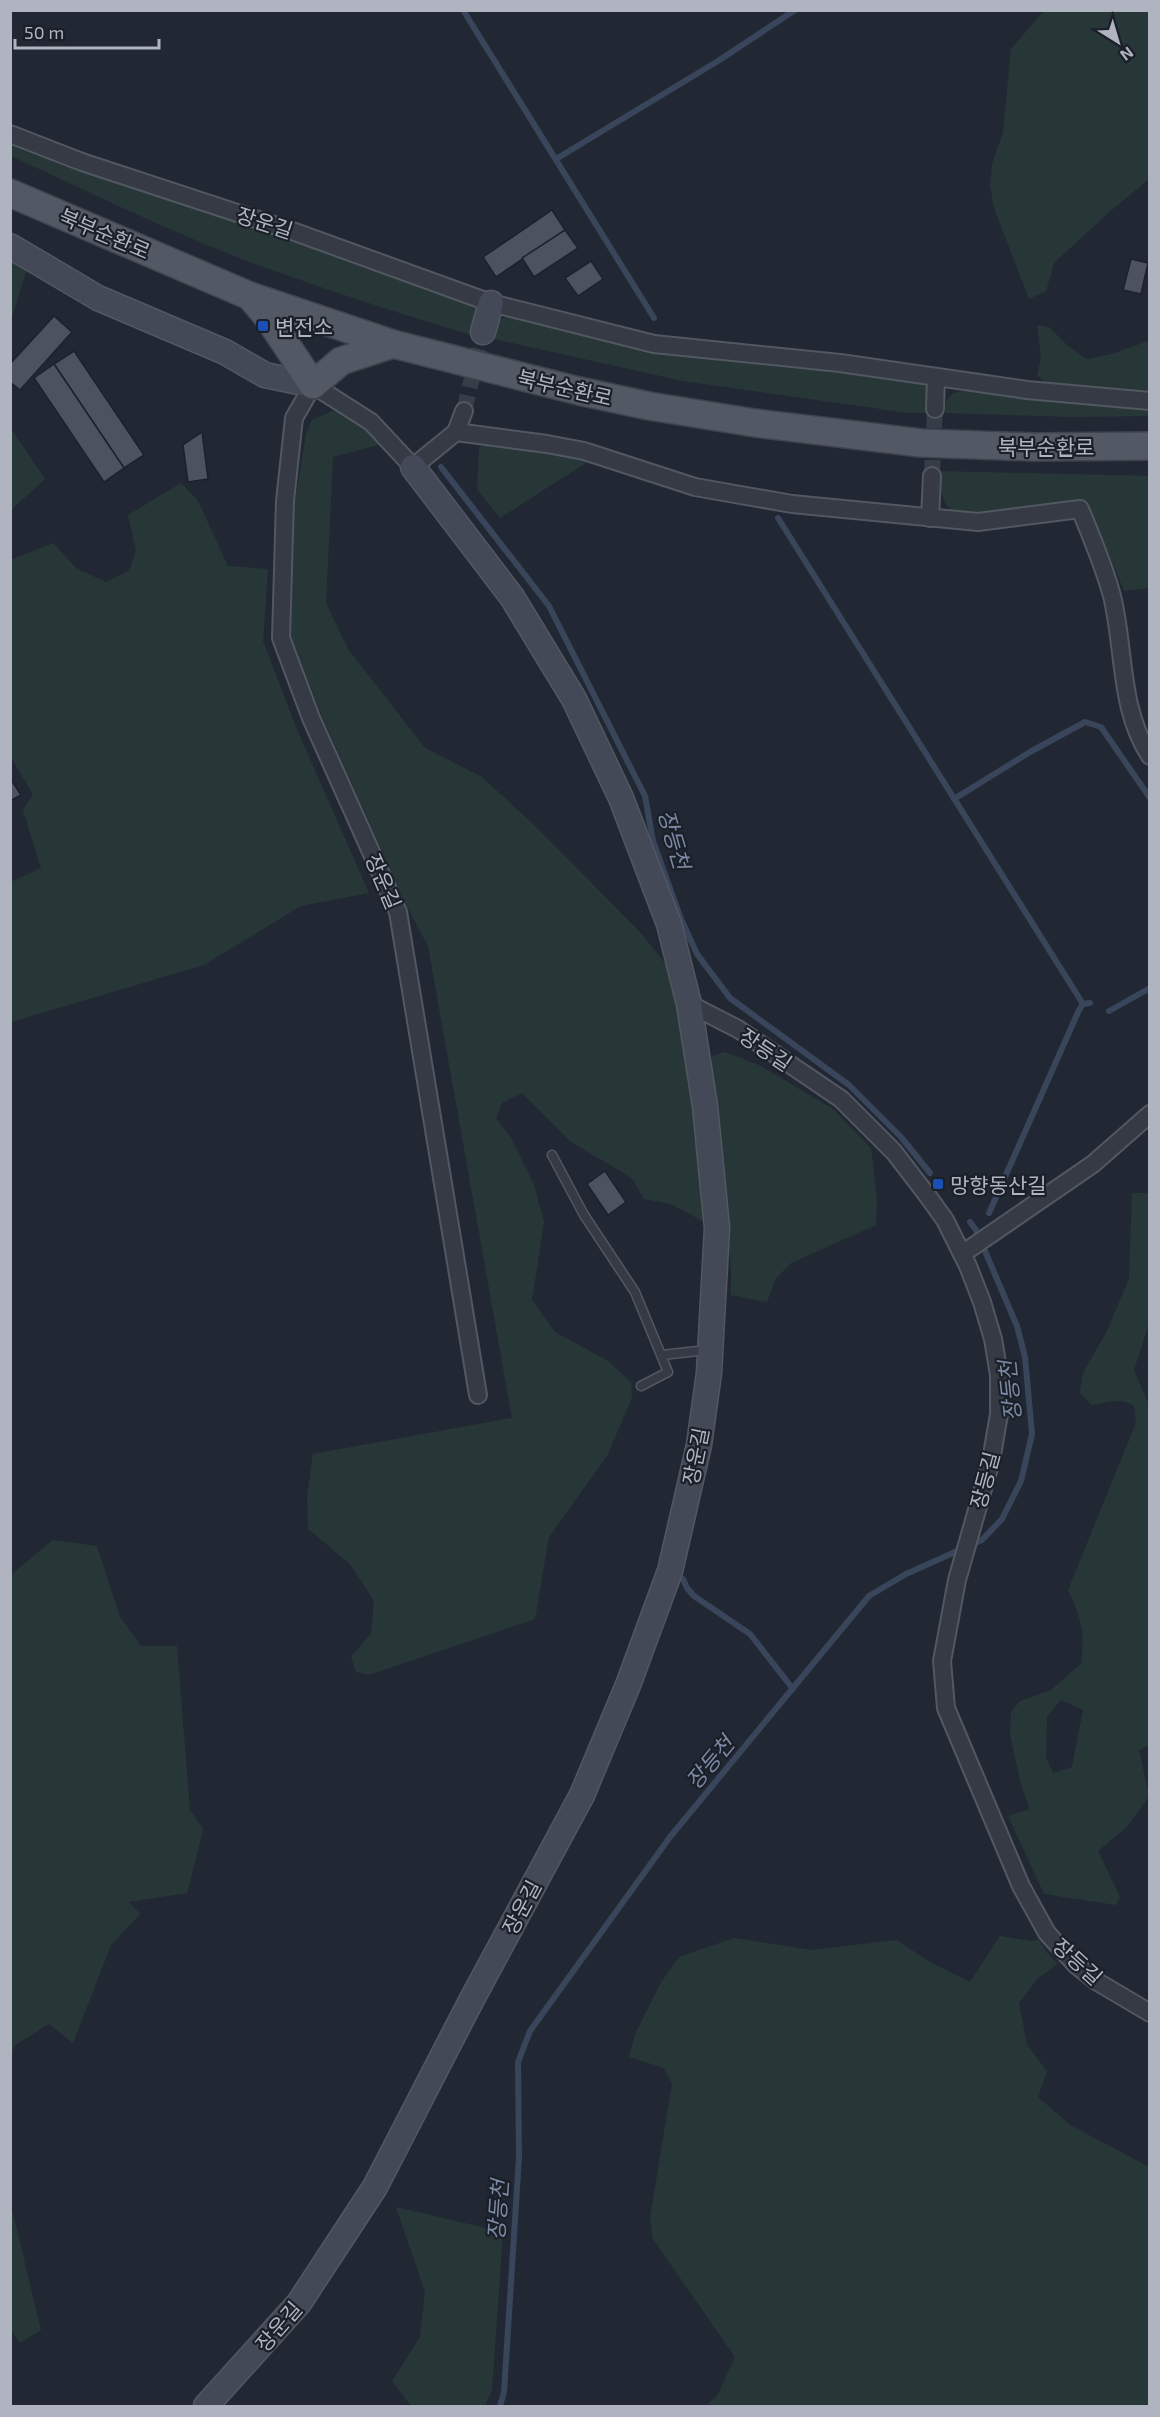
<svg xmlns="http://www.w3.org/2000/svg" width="1160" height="2417" font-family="'Exo 2','Noto Sans KR',sans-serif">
  <rect width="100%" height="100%" fill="#222833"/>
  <g fill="#273738" fill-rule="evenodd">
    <path d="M 1044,11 L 1149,11 L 1149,179 L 1107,214 L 1054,263 L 1046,291 L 1029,299 L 994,208 L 990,185 L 992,164 L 1003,133 L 1011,49 Z"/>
    <path d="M 11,141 L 129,186 L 467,299 L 479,315 L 475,336 C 408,316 341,295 275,271 C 184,239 98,196 11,156 Z"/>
    <path d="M 11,259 L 27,268 L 11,321 Z"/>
    <path d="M 513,315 L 653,351 L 918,380 C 932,389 934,397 932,413 L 909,413 L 683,381 L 490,338 L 497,320 Z"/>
    <path d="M 1037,325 L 1049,327 L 1068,346 L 1087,359 L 1112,354 L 1148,341 L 1149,336 L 1149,394 L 1045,382 L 1037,375 L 1041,358 Z"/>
    <path d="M 972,389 L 1150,407 L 1149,416 L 1072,417 L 945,413 C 946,393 953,392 972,389 Z"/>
    <path d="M 332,411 C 356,413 368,426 382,444 L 333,457 L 326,603 L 348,649 L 425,748 L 482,777 L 534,825 L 641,933 L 674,975 L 684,1005 L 708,1224 L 671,1204 L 644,1199 L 632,1178 L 571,1142 L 522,1093 L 502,1103 L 496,1118 L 511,1138 L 534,1185 L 544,1222 L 532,1300 L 555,1332 L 608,1361 L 631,1382 L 632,1398 L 607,1456 L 549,1537 L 535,1619 L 369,1675 L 356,1672 L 351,1657 L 371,1633 L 374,1601 L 350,1564 L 308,1529 L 307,1497 L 313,1454 L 512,1418 L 428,946 L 408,909 L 321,714 L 291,637 L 295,502 L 306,434 L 312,420 Z"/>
    <path d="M 10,427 L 45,479 L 11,510 L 10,510 Z"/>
    <path d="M 485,442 L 592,459 L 500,518 L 477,489 L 479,448 Z"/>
    <path d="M 939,471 L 1149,476 L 1149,588 L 1124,591 L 1087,501 L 973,515 C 968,515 962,516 958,514 C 942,509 939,485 939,471 Z"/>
    <path d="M 181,483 L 198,501 L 228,566 L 268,569 L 263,641 L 295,725 L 369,893 L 301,906 L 204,965 L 11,1022 L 11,882 L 41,868 L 23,810 L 33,794 L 11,758 L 11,560 L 53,543 L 77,569 L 106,582 L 129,571 L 136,550 L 128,515 Z"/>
    <path d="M 725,1052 L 759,1065 L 833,1109 L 871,1148 L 877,1198 L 876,1225 L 791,1263 L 776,1278 L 767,1302 L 731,1295 L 731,1267 L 710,1061 L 714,1055 Z"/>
    <path d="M 1132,1193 L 1150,1193 L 1149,1323 L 1134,1370 L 1150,1408 L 1150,1745 L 1139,1750 L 1149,1796 L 1128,1826 L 1098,1851 L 1120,1897 L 1116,1905 L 1044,1894 L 1008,1816 L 1030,1809 L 1021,1785 L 1010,1735 L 1011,1712 L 1020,1701 L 1051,1690 L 1081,1664 C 1085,1631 1082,1620 1068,1590 L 1136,1423 L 1134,1406 C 1122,1397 1105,1402 1092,1405 L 1080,1393 L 1083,1373 L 1107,1331 L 1129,1279 ZM 1061,1700 L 1083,1710 L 1072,1767 L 1053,1773 L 1046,1758 L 1047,1716 Z"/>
    <path d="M 53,1540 L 97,1546 L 120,1617 L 141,1646 L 177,1646 L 190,1810 L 203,1829 L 187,1893 L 129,1902 L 140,1914 L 111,1945 L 73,2043 L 49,2024 L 14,2046 L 11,2063 L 11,1575 Z"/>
    <path d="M 1000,1936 L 1031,1941 L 1039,1940 L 1047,1953 L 1058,1964 L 1038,1978 L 1019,2003 L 1027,2045 L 1047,2071 L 1038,2097 L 1070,2125 L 1149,2167 L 1149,2406 L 705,2406 L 717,2396 L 735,2357 L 653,2239 L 650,2218 L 672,2084 L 664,2068 L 629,2057 L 636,2032 L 660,1984 L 679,1957 L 734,1938 L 811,1950 L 897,1940 L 928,1961 L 970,1982 Z"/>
    <path d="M 10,2201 L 41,2330 L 20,2343 L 11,2330 Z"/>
    <path d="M 396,2207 L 503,2232 L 492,2390 L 485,2406 L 411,2406 L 392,2381 L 420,2337 L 425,2292 Z"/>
  </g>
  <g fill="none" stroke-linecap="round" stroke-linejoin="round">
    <g stroke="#39455a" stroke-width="6">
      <path d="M 463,10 L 654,318"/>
      <path d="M 556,159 L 718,61 L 795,10"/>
      <path d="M 441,467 L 549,606 L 645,796 L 653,841 L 681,919 L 697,954 L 730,998 L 849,1085 L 901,1137 L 930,1173"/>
      <path d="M 778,518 L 1083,1004"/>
      <path d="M 954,799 L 1030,752 L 1085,722 L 1101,727 L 1150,798"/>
      <path d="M 1109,1011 L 1150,988"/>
      <path d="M 989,1213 L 1079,1010 L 1083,1004 L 1090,1003"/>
      <path d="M 683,1579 L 687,1588 L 694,1596 L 750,1634 L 793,1689"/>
      <path d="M 500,2406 L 504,2392 L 519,2157 L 518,2062 L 530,2031 L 670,1837 L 869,1596 L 906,1574 L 982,1540 L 1002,1519 L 1021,1481 L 1032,1434 L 1025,1357 L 1017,1326 L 976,1230 L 970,1222"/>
    </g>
  </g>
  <g fill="#4c5260" stroke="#1c212a" stroke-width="1.5">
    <path d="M 552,210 L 565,230 L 496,277 L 483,257 Z"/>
    <path d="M 565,230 L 578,248 L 534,277 L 522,258 Z"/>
    <path d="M 1131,259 L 1148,263 L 1141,294 L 1123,290 Z"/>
    <path d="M 591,261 L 603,279 L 578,296 L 565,278 Z"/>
    <path d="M 54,316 L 72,332 L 20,390 L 10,382 L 10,364 Z"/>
    <path d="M 74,351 L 144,455 L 124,468 L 54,364 Z"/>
    <path d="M 54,364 L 124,468 L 104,482 L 34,378 Z"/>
    <path d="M 202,432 L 208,479 L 188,482 L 183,445 Z"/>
    <path d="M 10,778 L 21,795 L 10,801 Z"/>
    <path d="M 605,1171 L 626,1202 L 608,1215 L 587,1184 Z"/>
  </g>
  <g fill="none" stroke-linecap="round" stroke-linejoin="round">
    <g stroke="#373d48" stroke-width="16" stroke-dasharray="16 8" stroke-linecap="butt">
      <path d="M 464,411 L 483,332"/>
      <path d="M 932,476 L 935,409"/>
    </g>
    <defs>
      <g id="lane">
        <path d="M 552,1155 L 584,1215 L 635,1292 L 668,1372 L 641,1386"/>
        <path d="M 662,1355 L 707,1350"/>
      </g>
      <g id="street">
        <path d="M 10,134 L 82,162 L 295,232 L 491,303 L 654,344 L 840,363 L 1027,390 L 1150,401"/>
        <path d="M 935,409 L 936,377"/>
        <path d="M 464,411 L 456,432 L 413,467 L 371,422 L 313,385 L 294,418 L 285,501 L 281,638 L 311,718 L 398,912 L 478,1395"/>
        <path d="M 456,432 L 547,444 L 584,451 L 695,487 L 792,504 L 978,522 L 1080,509 C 1092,538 1104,566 1112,596 C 1125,649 1119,709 1150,756"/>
        <path d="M 930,518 L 932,476"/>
        <path d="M 689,1004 L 738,1029 L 841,1099 L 894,1152 L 927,1195 L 945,1220 L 968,1266 L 982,1302 L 993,1339 L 999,1375 L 999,1414 L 991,1461 L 957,1580 L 942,1661 L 946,1708 L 1021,1886 L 1047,1933 L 1076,1965 L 1096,1981 L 1150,2013"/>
        <path d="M 962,1254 L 1093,1164 L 1150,1114"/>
      </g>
      <g id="secondary">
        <path d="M 10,246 L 98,298 L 225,352 L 265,375 L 313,385"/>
        <path d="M 483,332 L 491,303"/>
        <path d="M 206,2406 L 299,2303 L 375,2187 L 471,2001 L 582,1795 L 628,1685 L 670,1571 L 699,1445 L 709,1373 L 717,1228 L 705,1106 L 689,1004 L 669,924 L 621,798 L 574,699 L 512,597 L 413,467"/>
      </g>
      <g id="primary">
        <path d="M 10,193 L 250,296 L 393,344 L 579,391 L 649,406 L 755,423 L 921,443 L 1034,447 L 1150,446"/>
        <path d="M 250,296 L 267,316 L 313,385 L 341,361 L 393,344"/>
      </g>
    </defs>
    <use href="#lane" stroke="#525761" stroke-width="11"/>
    <use href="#street" stroke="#525761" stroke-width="20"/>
    <use href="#secondary" stroke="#525761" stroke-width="27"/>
    <use href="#primary" stroke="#3e434d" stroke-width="30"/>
    <use href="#lane" stroke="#353a44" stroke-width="8"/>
    <use href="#street" stroke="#353a44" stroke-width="16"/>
    <use href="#secondary" stroke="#434956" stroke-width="24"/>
    <use href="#primary" stroke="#535964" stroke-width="27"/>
  </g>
  <g fill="#1a4fb4" stroke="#1a1f28" stroke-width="2">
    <rect x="257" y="320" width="12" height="12" rx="3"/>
    <rect x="932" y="1178" width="12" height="12" rx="3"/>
  </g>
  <g text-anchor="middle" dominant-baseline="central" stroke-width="4.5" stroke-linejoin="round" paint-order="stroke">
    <g font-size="21" fill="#afb4c0" stroke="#1a1f28">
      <text transform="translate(265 222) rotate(18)">장운길</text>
      <text transform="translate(105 233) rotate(23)">북부순환로</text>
      <text transform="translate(565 387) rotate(13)">북부순환로</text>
      <text x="1046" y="446">북부순환로</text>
      <text transform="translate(384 881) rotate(67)">장운길</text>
      <text transform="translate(766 1049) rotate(34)">장등길</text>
      <text transform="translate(695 1456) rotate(-79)">장운길</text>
      <text transform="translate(984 1480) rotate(-75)">장등길</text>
      <text transform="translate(521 1907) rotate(-62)">장운길</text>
      <text transform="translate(1078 1961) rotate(42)">장등길</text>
      <text transform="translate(278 2326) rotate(-49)">장운길</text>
    </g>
    <g font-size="21" fill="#afb4c0" stroke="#1a1f28" text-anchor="start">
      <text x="275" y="326">변전소</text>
      <text x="950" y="1184">망향동산길</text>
    </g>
    <g font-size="22" font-style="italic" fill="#7b8aa5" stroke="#1a1f28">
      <text transform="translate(675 839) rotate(74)">장등천</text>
      <text transform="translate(1009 1391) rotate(-96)">장등천</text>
      <text transform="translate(709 1762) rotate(-50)">장등천</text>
      <text transform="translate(497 2210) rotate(-86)">장등천</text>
    </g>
  </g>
  <rect width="1160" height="2417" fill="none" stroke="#afb4c0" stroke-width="24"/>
  <g transform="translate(1118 42) rotate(143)" stroke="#1a1f28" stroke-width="4.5" paint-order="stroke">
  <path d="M0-4.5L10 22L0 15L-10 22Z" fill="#afb4c0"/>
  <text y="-9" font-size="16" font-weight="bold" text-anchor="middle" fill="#afb4c0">N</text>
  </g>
  <path d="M15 39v9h144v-9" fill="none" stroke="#afb4c0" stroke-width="3"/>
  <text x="24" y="39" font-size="18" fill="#afb4c0" stroke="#1a1f28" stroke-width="4.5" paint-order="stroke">50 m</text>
</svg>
